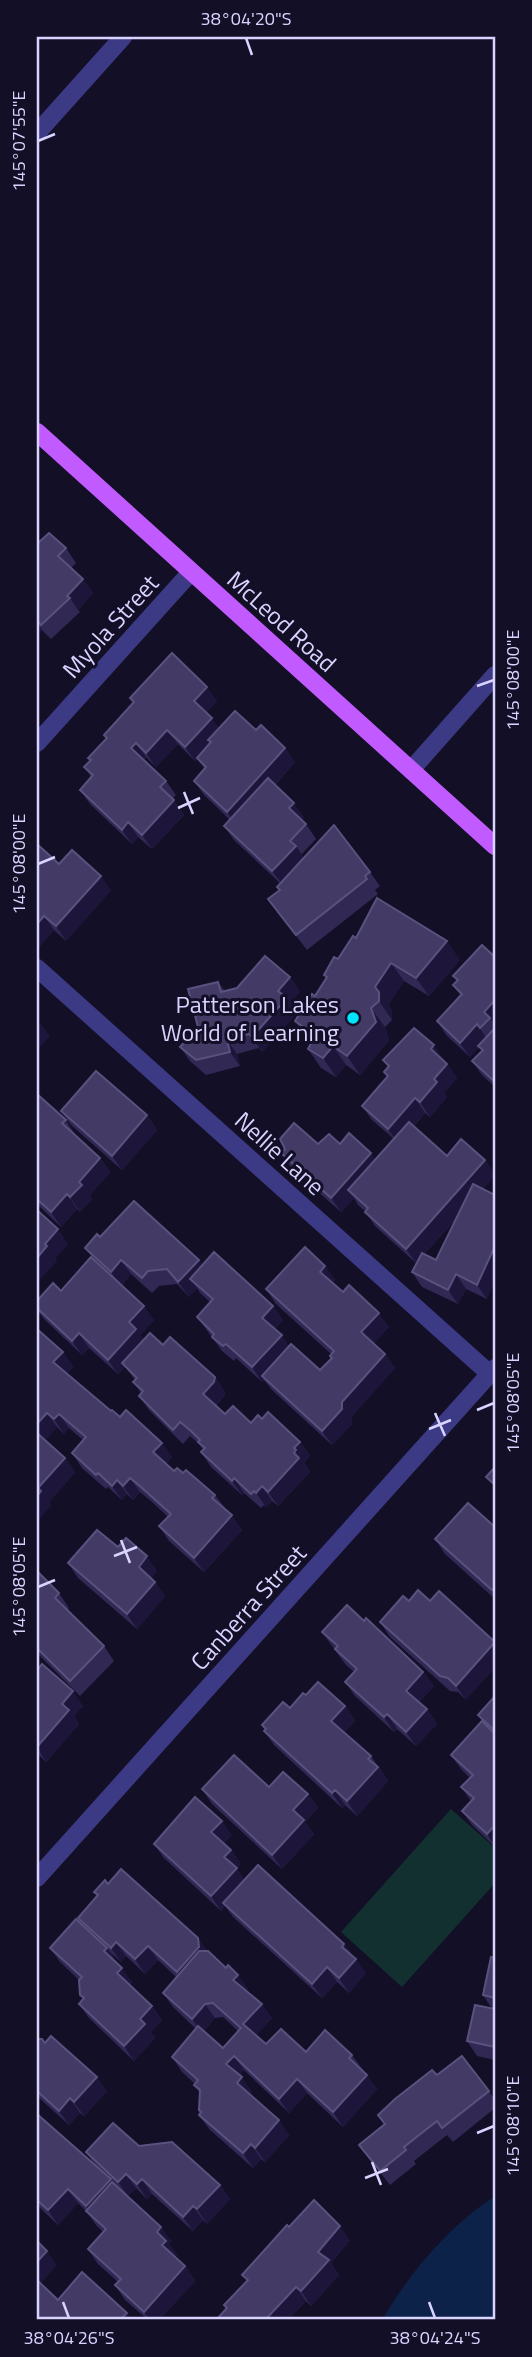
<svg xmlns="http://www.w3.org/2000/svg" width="532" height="2357" font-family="'Titillium Web',sans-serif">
  <rect width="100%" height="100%" fill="#130f26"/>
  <path fill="#12302f" d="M 451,1809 L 495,1848 L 495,1883 L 402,1987 L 341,1932 Z"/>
  <path fill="#0c2248" d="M 495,2196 L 495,2320 L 382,2320 C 411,2271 447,2228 495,2196 Z"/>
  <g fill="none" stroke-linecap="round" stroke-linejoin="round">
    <path stroke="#3d3a85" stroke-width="18" d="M 37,968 L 490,1374"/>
    <g stroke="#3d3a85" stroke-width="18">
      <path d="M 37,133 L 123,37"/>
      <path d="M 411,770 L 495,675"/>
      <path d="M 37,1878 L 495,1368"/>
    </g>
    <path stroke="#3d3a85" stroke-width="18" d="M 37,743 L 191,572"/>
    <path stroke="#c25bff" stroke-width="18" d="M 37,432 L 495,846"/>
  </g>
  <g fill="#312854" fill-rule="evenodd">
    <path d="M 37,544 L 66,548 L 76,563 L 71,568 L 83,579 L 93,593 L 78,610 L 80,612 L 51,639 L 42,630 L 37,636 Z"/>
    <path d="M 130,698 L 217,701 L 206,713 L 219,728 L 256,730 L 285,748 L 295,762 L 275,785 L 304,817 L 302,820 L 306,824 L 316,839 L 301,855 L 304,858 L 370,872 L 380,886 L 375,890 L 378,894 L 307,950 L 268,899 L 280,891 L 280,883 L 234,840 L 224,826 L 230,820 L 204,795 L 194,781 L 205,769 L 197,759 L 195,761 L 178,744 L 156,767 L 146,757 L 144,760 L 166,781 L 176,795 L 172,799 L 184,815 L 152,849 L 138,837 L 132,844 L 90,804 L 80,790 L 91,777 L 84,767 L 107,738 L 104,735 L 133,703 Z"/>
    <path d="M 37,844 L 59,864 L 111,890 L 66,941 L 54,930 L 40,946 L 37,943 Z"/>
    <path d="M 356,938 L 460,960 L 429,996 L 404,981 L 388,1005 L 392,1010 L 392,1020 L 385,1027 L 389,1040 L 360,1075 L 346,1065 L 336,1077 L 321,1068 L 308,1049 L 312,1043 L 308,1040 L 295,1021 L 326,979 L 324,975 Z"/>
    <path d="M 495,957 L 495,1087 L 482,1075 L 472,1061 L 482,1051 L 479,1047 L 470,1057 L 447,1036 L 437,1021 L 460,995 L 453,985 L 457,981 L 453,976 Z"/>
    <path d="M 290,977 L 300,992 L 290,1003 L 297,1013 L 262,1052 L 259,1048 L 237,1054 L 240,1066 L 206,1075 L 190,1061 L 180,1047 L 198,1027 L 218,982 L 225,991 Z"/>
    <path d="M 383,1060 L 444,1060 L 457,1078 L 444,1093 L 447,1097 L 430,1117 L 425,1113 L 414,1126 L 447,1156 L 485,1160 L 495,1175 L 483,1189 L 487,1299 L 466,1289 L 458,1304 L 422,1287 L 412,1272 L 416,1263 L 375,1226 L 365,1211 L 358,1205 L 354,1198 L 341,1212 L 291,1168 L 281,1153 L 318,1144 L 340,1144 L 376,1159 L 394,1139 L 372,1120 L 362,1106 L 388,1077 L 384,1072 L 388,1067 ZM 456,1219 L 436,1260 L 424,1254 L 426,1252 Z"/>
    <path d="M 37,1094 L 66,1120 L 75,1135 L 100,1158 L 110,1172 L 90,1195 L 92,1199 L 80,1212 L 77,1209 L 61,1227 L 37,1204 Z"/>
    <path d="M 61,1111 L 147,1115 L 157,1130 L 122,1170 L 71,1125 Z"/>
    <path d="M 100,1237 L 202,1265 L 273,1306 L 283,1320 L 275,1329 L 289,1346 L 320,1370 L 331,1359 L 330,1356 L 331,1354 L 276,1304 L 266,1289 L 325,1266 L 335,1280 L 332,1283 L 343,1292 L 389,1327 L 373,1344 L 385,1354 L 395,1368 L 352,1416 L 352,1424 L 332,1445 L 272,1390 L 264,1380 L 262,1382 L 236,1358 L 234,1361 L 222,1351 L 197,1317 L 210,1302 L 200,1293 L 197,1288 L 189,1297 L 177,1284 L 159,1286 L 152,1293 L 131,1274 L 122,1285 L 154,1320 L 140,1335 L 144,1340 L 163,1345 L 215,1377 L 225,1392 L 224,1396 L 216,1406 L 225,1414 L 251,1423 L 262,1419 L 300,1442 L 310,1456 L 304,1462 L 310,1472 L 278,1506 L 272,1501 L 266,1507 L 264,1505 L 261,1508 L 244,1493 L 242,1495 L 211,1467 L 201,1452 L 203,1450 L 199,1444 L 190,1436 L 183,1444 L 149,1410 L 139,1396 L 141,1393 L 133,1382 L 135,1380 L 125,1367 L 118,1374 L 89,1348 L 82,1355 L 44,1319 L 37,1310 L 37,1301 L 61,1291 L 92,1257 L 85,1248 Z"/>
    <path d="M 37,1329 L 63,1352 L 73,1367 L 66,1374 L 111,1411 L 162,1443 L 172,1457 L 166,1464 L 174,1471 L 183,1473 L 215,1495 L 242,1530 L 204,1572 L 169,1541 L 159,1526 L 168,1517 L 151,1501 L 140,1492 L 133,1500 L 127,1494 L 122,1500 L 108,1487 L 106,1489 L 82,1468 L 72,1453 L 83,1440 L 69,1428 L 64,1434 L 57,1427 L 45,1440 L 65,1458 L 75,1472 L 49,1502 L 51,1505 L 37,1521 Z"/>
    <path d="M 495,1527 L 495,1599 L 445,1554 L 435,1539 Z"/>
    <path d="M 118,1547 L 157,1571 L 151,1578 L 155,1582 L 165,1596 L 137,1629 L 78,1578 L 68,1563 Z"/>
    <path d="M 37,1571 L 59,1593 L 69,1608 L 67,1610 L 104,1646 L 114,1661 L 80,1696 L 37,1653 Z"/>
    <path d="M 409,1601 L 466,1700 L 458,1692 L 450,1691 L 390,1637 L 380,1622 Z"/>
    <path d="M 322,1632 L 423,1672 L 434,1686 L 419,1702 L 427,1709 L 437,1724 L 416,1746 L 397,1729 L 394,1732 L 355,1696 L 345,1682 L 354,1672 L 345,1664 Z"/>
    <path d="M 37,1670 L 83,1706 L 74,1716 L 79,1724 L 46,1762 L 37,1753 Z"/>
    <path d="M 306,1695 L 345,1706 L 355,1721 L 344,1732 L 371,1756 L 388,1781 L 357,1816 L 345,1805 L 342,1808 L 274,1745 L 264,1731 L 265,1729 L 262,1725 L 290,1708 Z"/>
    <path d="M 495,1696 L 495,1847 L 472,1825 L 462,1811 L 471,1801 L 461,1787 L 470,1778 L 461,1769 L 451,1755 L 483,1722 L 478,1715 Z"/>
    <path d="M 269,1787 L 308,1794 L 318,1808 L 305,1822 L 314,1834 L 282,1869 L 212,1804 L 202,1789 Z"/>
    <path d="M 232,1835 L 224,1843 L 231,1850 L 241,1864 L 237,1869 L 244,1879 L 344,1944 L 366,1973 L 349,1993 L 337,1982 L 322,1998 L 233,1917 L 225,1906 L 221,1911 L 164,1858 L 154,1844 Z"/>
    <path d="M 108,1884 L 198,1938 L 207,1951 L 248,1989 L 246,1991 L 272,2018 L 256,2035 L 266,2044 L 306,2052 L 352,2055 L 377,2089 L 343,2127 L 307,2093 L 289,2113 L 244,2070 L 239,2075 L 252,2092 L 249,2094 L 289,2135 L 265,2162 L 261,2159 L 253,2168 L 209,2129 L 199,2115 L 200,2112 L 200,2093 L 194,2085 L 195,2084 L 182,2072 L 172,2057 L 196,2029 L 173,2007 L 163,1993 L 176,1977 L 158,1960 L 145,1974 L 126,1956 L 121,1962 L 110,1952 L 117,1962 L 116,1963 L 132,1982 L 130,1985 L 152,2006 L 162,2020 L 151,2032 L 155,2038 L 134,2061 L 89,2018 L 79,2004 L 83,1999 L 80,1995 L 79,1980 L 60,1962 L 50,1948 L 83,1926 L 78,1918 L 97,1896 L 94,1892 ZM 223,2017 L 238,2031 L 223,2048 L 204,2031 L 215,2018 Z"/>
    <path d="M 495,1958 L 495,2060 L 477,2056 L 467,2041 L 492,2009 L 483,1995 Z"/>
    <path d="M 37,2039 L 45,2043 L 107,2091 L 84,2116 L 80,2113 L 69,2125 L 37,2096 Z"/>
    <path d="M 437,2075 L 489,2091 L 495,2100 L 495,2108 L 453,2142 L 447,2135 L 414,2161 L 416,2164 L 390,2185 L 359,2145 L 384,2124 L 378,2115 Z"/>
    <path d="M 37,2114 L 95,2165 L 86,2152 L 139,2146 L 220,2185 L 230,2199 L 207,2224 L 203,2220 L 193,2231 L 152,2194 L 147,2199 L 136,2188 L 128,2196 L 112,2181 L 161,2227 L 171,2241 L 169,2244 L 177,2255 L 175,2257 L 185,2266 L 195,2281 L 159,2320 L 148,2320 L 125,2300 L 115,2285 L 118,2282 L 98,2264 L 88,2249 L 103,2232 L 96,2225 L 86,2211 L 78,2203 L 58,2225 L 37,2205 Z"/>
    <path d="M 289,2227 L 350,2240 L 331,2263 L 339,2275 L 311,2306 L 306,2301 L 288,2320 L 216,2320 L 226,2308 L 224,2305 L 247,2281 L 242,2275 Z"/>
  </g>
  <g fill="#1d163a">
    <path d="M 83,579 L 93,593 L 78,610 L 70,598 L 67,596 Z"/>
    <path d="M 37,623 L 42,630 L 37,636 Z"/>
    <path d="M 207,687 L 217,701 L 204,715 L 194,701 Z"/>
    <path d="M 212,718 L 222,733 L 195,761 L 185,747 Z"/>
    <path d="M 167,730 L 178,744 L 156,767 L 146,753 Z"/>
    <path d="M 136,743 L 146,757 L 141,762 L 131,748 Z"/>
    <path d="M 285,748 L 295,762 L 237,826 L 227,812 Z"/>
    <path d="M 174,800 L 184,815 L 152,849 L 142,835 Z"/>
    <path d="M 294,803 L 304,817 L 299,823 L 289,808 Z"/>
    <path d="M 128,822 L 138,837 L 132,844 L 122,830 Z"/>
    <path d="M 296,846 L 306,861 L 283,885 L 272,871 Z"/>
    <path d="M 101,876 L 111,890 L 66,941 L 56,926 Z"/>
    <path d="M 44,916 L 54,930 L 40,946 L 37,941 L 37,924 Z"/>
    <path d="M 447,941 L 460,960 L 429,996 L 416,978 Z"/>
    <path d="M 391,963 L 404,981 L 388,1005 L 392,1010 L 392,1020 L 379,1001 L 375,987 Z"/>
    <path d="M 290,977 L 300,992 L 290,1003 L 297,1013 L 262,1052 L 252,1037 L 278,991 Z"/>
    <path d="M 495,1000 L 495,1025 L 490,1018 L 484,1012 Z"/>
    <path d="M 371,1008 L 385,1027 L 389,1040 L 360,1075 L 347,1056 Z"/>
    <path d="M 39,1021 L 50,1036 L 37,1050 L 37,1024 Z"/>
    <path d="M 477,1024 L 487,1039 L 470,1057 L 460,1043 Z"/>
    <path d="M 227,1040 L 237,1054 L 240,1066 L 230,1052 Z"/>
    <path d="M 434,1045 L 444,1060 L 441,1063 L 431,1049 Z"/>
    <path d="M 333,1046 L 346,1065 L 336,1077 L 323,1058 Z"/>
    <path d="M 447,1064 L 457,1078 L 444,1093 L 447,1097 L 430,1117 L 420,1102 L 434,1079 Z"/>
    <path d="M 415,1098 L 425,1113 L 398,1143 L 388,1129 Z"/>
    <path d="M 147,1115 L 157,1130 L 122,1170 L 112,1156 Z"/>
    <path d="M 371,1153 L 381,1167 L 348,1190 L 354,1198 L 341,1212 L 331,1198 Z"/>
    <path d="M 100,1158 L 110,1172 L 90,1195 L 92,1199 L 80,1212 L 70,1197 L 79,1182 Z"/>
    <path d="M 485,1160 L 495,1175 L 416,1263 L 406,1249 Z"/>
    <path d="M 67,1194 L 77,1209 L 61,1227 L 51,1212 Z"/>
    <path d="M 58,1229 L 68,1244 L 56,1258 L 57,1261 L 37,1283 L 37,1258 L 45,1244 Z"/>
    <path d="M 495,1246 L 495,1281 L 487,1299 L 477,1285 Z"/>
    <path d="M 121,1260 L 131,1274 L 121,1286 L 111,1272 Z"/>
    <path d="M 199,1260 L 209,1274 L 190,1279 L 197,1288 L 189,1297 L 178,1282 Z"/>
    <path d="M 325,1266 L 335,1280 L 330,1286 L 320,1272 Z"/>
    <path d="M 456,1274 L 466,1289 L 458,1304 L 448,1290 Z"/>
    <path d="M 144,1306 L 154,1320 L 140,1335 L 146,1343 L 122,1363 L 125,1367 L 118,1374 L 108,1360 L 129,1322 Z"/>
    <path d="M 273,1306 L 283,1320 L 272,1332 L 262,1318 Z"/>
    <path d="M 379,1313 L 389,1327 L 371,1346 L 361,1332 Z"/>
    <path d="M 79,1333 L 89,1348 L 82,1355 L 72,1341 Z"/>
    <path d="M 282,1335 L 292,1350 L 262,1376 L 264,1380 L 262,1382 L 252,1367 Z"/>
    <path d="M 63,1352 L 73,1367 L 64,1377 L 53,1362 Z"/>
    <path d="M 385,1354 L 395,1368 L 352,1416 L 352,1424 L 332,1445 L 322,1431 L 342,1402 Z"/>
    <path d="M 215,1377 L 225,1392 L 224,1396 L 213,1408 L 203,1394 Z"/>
    <path d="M 47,1413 L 57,1427 L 45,1441 L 37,1430 L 37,1424 Z"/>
    <path d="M 59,1414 L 69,1428 L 64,1434 L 54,1419 Z"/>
    <path d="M 300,1442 L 310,1456 L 304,1462 L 310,1472 L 278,1506 L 268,1492 L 294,1453 L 294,1448 Z"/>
    <path d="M 162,1443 L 172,1457 L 163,1467 L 153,1452 Z"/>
    <path d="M 65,1458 L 75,1472 L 49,1502 L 51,1505 L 37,1521 L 37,1496 L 38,1488 Z"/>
    <path d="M 130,1478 L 140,1492 L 133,1500 L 123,1486 Z"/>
    <path d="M 234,1478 L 244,1493 L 242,1495 L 232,1481 Z"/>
    <path d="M 117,1480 L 127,1494 L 122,1500 L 112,1486 Z"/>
    <path d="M 262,1486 L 272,1501 L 266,1507 L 256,1493 Z"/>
    <path d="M 232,1515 L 242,1530 L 204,1572 L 194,1558 Z"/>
    <path d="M 147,1556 L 157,1571 L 149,1581 L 139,1567 Z"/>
    <path d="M 155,1582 L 165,1596 L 137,1629 L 127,1614 Z"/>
    <path d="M 495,1642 L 495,1668 L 466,1700 L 456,1686 Z"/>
    <path d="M 423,1672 L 434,1686 L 416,1705 L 406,1691 Z"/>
    <path d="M 73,1691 L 83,1706 L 74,1716 L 79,1724 L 46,1762 L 37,1747 L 62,1704 Z"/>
    <path d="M 345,1706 L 355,1721 L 341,1735 L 331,1721 Z"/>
    <path d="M 427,1709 L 437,1724 L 416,1746 L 406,1732 Z"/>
    <path d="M 387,1714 L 397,1729 L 394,1732 L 384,1717 Z"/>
    <path d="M 378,1767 L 388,1781 L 357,1816 L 347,1801 Z"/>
    <path d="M 335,1790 L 345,1805 L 342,1808 L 332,1793 Z"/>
    <path d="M 308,1794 L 318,1808 L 305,1822 L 314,1834 L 282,1869 L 272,1855 L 293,1810 Z"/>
    <path d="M 222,1821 L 232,1835 L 222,1846 L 211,1832 Z"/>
    <path d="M 495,1825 L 495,1846 L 487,1834 Z"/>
    <path d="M 231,1850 L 241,1864 L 237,1869 L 247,1883 L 223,1903 L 225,1906 L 221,1911 L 211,1896 L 224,1857 Z"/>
    <path d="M 198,1938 L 208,1952 L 187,1986 L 177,1972 Z"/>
    <path d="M 116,1942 L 126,1956 L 121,1962 L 111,1948 Z"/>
    <path d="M 344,1944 L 354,1958 L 342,1947 Z"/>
    <path d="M 148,1946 L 158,1960 L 145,1974 L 135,1959 Z"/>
    <path d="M 107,1948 L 117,1962 L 114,1966 L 104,1951 Z"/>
    <path d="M 356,1959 L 366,1973 L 349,1993 L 339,1978 Z"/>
    <path d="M 327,1967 L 337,1982 L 322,1998 L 312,1984 Z"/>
    <path d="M 122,1968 L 132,1982 L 127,1987 L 117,1973 Z"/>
    <path d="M 238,1975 L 248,1989 L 243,1995 L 233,1980 Z"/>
    <path d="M 205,2004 L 215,2018 L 202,2033 L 192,2019 Z"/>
    <path d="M 262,2004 L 272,2018 L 254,2038 L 243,2024 Z"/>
    <path d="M 152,2006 L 162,2020 L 151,2032 L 155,2038 L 134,2061 L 124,2046 L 140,2019 Z"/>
    <path d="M 234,2056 L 244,2070 L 236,2078 L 226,2064 Z"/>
    <path d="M 367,2075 L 377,2089 L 343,2127 L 333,2112 Z"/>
    <path d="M 97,2077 L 107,2091 L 84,2116 L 74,2102 Z"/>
    <path d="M 242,2077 L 252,2092 L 247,2097 L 237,2083 Z"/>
    <path d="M 297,2079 L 307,2093 L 289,2113 L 279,2099 Z"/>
    <path d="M 70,2098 L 80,2113 L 69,2125 L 59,2111 Z"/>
    <path d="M 279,2120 L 289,2135 L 265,2162 L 255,2148 Z"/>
    <path d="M 251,2144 L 261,2159 L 253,2168 L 243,2153 Z"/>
    <path d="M 126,2174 L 136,2188 L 128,2196 L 118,2182 Z"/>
    <path d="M 111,2179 L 121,2194 L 96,2220 L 86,2206 Z"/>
    <path d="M 142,2179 L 152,2194 L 147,2199 L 137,2184 Z"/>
    <path d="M 220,2185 L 230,2199 L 207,2224 L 197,2209 Z"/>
    <path d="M 68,2189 L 78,2203 L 58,2225 L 48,2210 Z"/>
    <path d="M 193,2206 L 203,2220 L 193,2231 L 183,2217 Z"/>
    <path d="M 340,2226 L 350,2240 L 331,2263 L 339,2275 L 311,2306 L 301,2291 L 318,2252 Z"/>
    <path d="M 161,2227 L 171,2241 L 169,2244 L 177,2255 L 172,2260 L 162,2245 L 157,2232 Z"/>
    <path d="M 47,2251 L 57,2265 L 37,2288 L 37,2262 Z"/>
    <path d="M 185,2266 L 195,2281 L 159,2320 L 150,2320 L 144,2312 Z"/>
    <path d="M 296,2287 L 306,2301 L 288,2320 L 265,2320 Z"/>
    <path d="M 127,2313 L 132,2320 L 120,2320 Z"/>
  </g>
  <g fill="#433a66" stroke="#5a527e" stroke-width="2">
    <path d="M 49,533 L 66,548 L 58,556 L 83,579 L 67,596 L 70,598 L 41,625 L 37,620 L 37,544 Z"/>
    <path d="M 172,653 L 207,687 L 194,701 L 212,718 L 185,747 L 167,730 L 146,753 L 136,743 L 131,748 L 166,781 L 160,787 L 174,800 L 142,835 L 128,822 L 122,830 L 80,790 L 93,775 L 84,767 L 91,760 L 88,758 L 107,738 L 104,735 L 134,702 L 130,698 Z"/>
    <path d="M 235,711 L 256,730 L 261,725 L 285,748 L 227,812 L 194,781 L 206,767 L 197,758 L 211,742 L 208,740 Z"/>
    <path d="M 268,778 L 294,803 L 289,808 L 306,824 L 290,841 L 296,846 L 272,871 L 224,826 Z"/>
    <path d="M 334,825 L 370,872 L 365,876 L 367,879 L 296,935 L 268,899 L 280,890 L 277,887 Z"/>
    <path d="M 37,844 L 59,864 L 72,850 L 101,876 L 56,926 L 44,916 L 37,924 Z"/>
    <path d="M 377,898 L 447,941 L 416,978 L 391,963 L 375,987 L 379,992 L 379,1001 L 371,1008 L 376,1022 L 347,1056 L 333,1046 L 323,1058 L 308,1049 L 315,1036 L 295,1021 L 312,994 L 315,996 L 327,977 L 324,975 L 334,957 L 338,959 L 353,936 L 356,938 Z"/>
    <path d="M 482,945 L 495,957 L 495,1000 L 484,1012 L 490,1018 L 480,1028 L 477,1024 L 460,1043 L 437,1021 L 462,994 L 453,985 L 458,980 L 453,976 Z"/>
    <path d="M 265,956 L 290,977 L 278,991 L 287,998 L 252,1037 L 249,1034 L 227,1040 L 230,1052 L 196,1060 L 180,1047 L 198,1027 L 188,989 L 218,982 L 221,992 L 237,988 Z"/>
    <path d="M 414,1028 L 434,1045 L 431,1049 L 447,1064 L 434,1079 L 437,1082 L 420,1102 L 415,1098 L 388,1129 L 362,1106 L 388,1076 L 384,1072 L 389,1066 L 383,1060 Z"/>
    <path d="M 495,1028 L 495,1082 L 472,1061 L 483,1050 L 478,1046 Z"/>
    <path d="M 96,1071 L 147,1115 L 112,1156 L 61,1111 Z"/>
    <path d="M 37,1094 L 66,1120 L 62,1123 L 100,1158 L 79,1182 L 82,1185 L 70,1197 L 67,1194 L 51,1212 L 37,1199 Z"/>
    <path d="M 409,1122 L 447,1156 L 461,1139 L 485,1160 L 406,1249 L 365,1212 L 368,1208 L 348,1190 Z"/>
    <path d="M 294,1123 L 318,1144 L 329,1134 L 340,1144 L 349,1133 L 371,1153 L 331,1198 L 281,1153 L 285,1149 L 280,1139 Z"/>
    <path d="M 473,1184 L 495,1195 L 495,1246 L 477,1285 L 456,1274 L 448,1290 L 412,1272 L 422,1253 L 436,1260 Z"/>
    <path d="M 134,1201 L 199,1260 L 178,1282 L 167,1269 L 148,1271 L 142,1278 L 121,1260 L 111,1272 L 85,1248 L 97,1234 L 100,1237 Z"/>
    <path d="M 37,1210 L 58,1229 L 45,1244 L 47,1246 L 37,1258 Z"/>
    <path d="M 305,1247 L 325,1266 L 320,1272 L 343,1292 L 349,1285 L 379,1313 L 361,1332 L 385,1354 L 342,1402 L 342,1409 L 322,1431 L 262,1376 L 291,1344 L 320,1370 L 332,1358 L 330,1356 L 334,1351 L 266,1289 Z"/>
    <path d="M 214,1252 L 273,1306 L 262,1318 L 282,1335 L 252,1367 L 226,1344 L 223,1346 L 212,1337 L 214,1334 L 197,1317 L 213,1299 L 190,1279 Z"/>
    <path d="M 91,1257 L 144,1306 L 129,1322 L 136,1329 L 108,1360 L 79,1333 L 72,1341 L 37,1308 L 37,1301 L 53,1283 L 61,1291 Z"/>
    <path d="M 37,1329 L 63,1352 L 53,1362 L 111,1411 L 112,1410 L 120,1417 L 126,1410 L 162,1443 L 153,1452 L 174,1471 L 177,1468 L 183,1473 L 186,1470 L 215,1495 L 212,1498 L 232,1515 L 194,1558 L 159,1526 L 171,1514 L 141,1487 L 130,1478 L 123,1486 L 117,1480 L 112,1486 L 98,1473 L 96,1475 L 72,1453 L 86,1437 L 59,1414 L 54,1419 L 47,1413 L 37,1424 Z"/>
    <path d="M 150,1333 L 163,1345 L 170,1337 L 215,1377 L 214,1382 L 203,1394 L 225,1414 L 233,1406 L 251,1423 L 258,1415 L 262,1419 L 268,1412 L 300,1442 L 294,1448 L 296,1450 L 294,1453 L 299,1458 L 268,1492 L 262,1486 L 256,1493 L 254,1491 L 251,1494 L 234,1478 L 232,1481 L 201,1452 L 205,1448 L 198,1442 L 200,1440 L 191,1431 L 180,1422 L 173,1430 L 139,1396 L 143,1391 L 133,1382 L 137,1378 L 122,1363 Z"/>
    <path d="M 37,1433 L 65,1458 L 38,1488 L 41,1491 L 37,1496 Z"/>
    <path d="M 495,1467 L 495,1485 L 486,1477 Z"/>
    <path d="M 468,1503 L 495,1527 L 495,1587 L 492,1590 L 435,1539 Z"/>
    <path d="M 97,1530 L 118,1547 L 126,1538 L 147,1556 L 139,1567 L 155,1582 L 127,1614 L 68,1563 Z"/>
    <path d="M 37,1571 L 59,1593 L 55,1598 L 104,1646 L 70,1681 L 37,1648 Z"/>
    <path d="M 418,1590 L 430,1601 L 439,1591 L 495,1642 L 456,1686 L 448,1678 L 440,1676 L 380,1622 L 403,1596 L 409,1601 Z"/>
    <path d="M 347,1605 L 364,1621 L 366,1618 L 423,1672 L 406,1691 L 427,1709 L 406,1732 L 387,1714 L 384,1717 L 345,1682 L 357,1669 L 335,1649 L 338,1646 L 322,1632 Z"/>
    <path d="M 42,1664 L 73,1691 L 62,1704 L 69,1710 L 37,1747 L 37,1670 Z"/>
    <path d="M 318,1682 L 345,1706 L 331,1721 L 371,1756 L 368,1759 L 378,1767 L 347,1801 L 335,1790 L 332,1793 L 264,1731 L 266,1729 L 262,1725 L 283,1702 L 290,1708 L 303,1693 L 306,1695 Z"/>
    <path d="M 495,1696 L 495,1731 L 478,1715 Z"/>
    <path d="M 482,1721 L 495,1734 L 495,1825 L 487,1834 L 462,1811 L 474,1798 L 461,1787 L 473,1775 L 451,1755 Z"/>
    <path d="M 234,1755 L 269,1787 L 283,1772 L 308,1794 L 293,1810 L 304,1820 L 272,1855 L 202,1789 Z"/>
    <path d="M 195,1797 L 222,1821 L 211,1832 L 231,1850 L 224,1857 L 237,1868 L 211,1896 L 154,1844 Z"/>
    <path d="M 258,1865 L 344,1944 L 342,1947 L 356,1959 L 339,1978 L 327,1967 L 312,1984 L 223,1903 Z"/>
    <path d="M 121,1869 L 198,1938 L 199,1947 L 177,1972 L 148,1946 L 135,1959 L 116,1942 L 111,1948 L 78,1918 L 98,1895 L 94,1892 L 105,1880 L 108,1884 Z"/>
    <path d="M 76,1919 L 107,1948 L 104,1951 L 122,1968 L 117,1973 L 152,2006 L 140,2019 L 145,2024 L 124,2046 L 79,2004 L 84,1998 L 80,1995 L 79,1980 L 82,1977 L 50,1948 Z"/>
    <path d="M 199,1951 L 208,1951 L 226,1968 L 228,1965 L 238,1975 L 233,1980 L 262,2004 L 243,2024 L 266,2044 L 281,2029 L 306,2052 L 325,2030 L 352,2055 L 349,2058 L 367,2075 L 333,2112 L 297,2079 L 279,2099 L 234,2056 L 226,2064 L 242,2077 L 237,2083 L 279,2120 L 255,2148 L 251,2144 L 243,2153 L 199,2115 L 201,2112 L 199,2110 L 200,2090 L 194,2085 L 198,2080 L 172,2057 L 198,2026 L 223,2048 L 241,2028 L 213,2003 L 205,2004 L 192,2019 L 163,1993 Z"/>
    <path d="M 491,1957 L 495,1958 L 495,1998 L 483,1995 Z"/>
    <path d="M 475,2005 L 495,2009 L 495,2047 L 467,2041 Z"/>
    <path d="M 51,2036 L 97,2077 L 74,2102 L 70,2098 L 59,2111 L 37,2091 L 37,2039 L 42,2039 L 45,2043 Z"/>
    <path d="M 462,2056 L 489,2091 L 442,2128 L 437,2121 L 404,2147 L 406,2150 L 380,2171 L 359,2145 L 385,2124 L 378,2115 L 395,2099 L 432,2070 L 437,2075 Z"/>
    <path d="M 37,2114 L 111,2179 L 86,2206 L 68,2189 L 48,2210 L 37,2200 Z"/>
    <path d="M 113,2123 L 139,2146 L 172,2142 L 220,2185 L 197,2209 L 193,2206 L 183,2217 L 142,2179 L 137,2184 L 126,2174 L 118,2182 L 86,2152 Z"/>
    <path d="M 112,2182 L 161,2227 L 157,2232 L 166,2241 L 162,2245 L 185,2266 L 144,2312 L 115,2285 L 121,2279 L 88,2249 L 106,2229 L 86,2211 Z"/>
    <path d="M 314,2200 L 340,2226 L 318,2252 L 329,2260 L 301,2291 L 296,2287 L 265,2320 L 216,2320 L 227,2308 L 224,2305 L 248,2280 L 242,2275 L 287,2225 L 289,2227 Z"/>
    <path d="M 37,2241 L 47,2251 L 37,2262 Z"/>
    <path d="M 82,2272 L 127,2313 L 120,2320 L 37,2320 L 37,2280 L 58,2300 Z"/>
  </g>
  <path fill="none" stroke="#d9d4ff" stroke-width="2.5" d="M 246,38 L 252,55M 38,141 L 55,134M 477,686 L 494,680M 184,792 L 193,814M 178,808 L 200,798M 38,864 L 55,857M 477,1410 L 494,1403M 435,1413 L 445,1436M 429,1429 L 451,1420M 121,1540 L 130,1563M 114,1556 L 137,1547M 38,1587 L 55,1580M 477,2133 L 494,2126M 372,2162 L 381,2185M 365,2178 L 388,2169M 63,2302 L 69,2318M 429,2302 L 435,2318"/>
  <circle fill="#00e5ff" stroke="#130f26" stroke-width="2.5" cx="353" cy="1018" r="7"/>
  <g text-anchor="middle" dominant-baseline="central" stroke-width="6" stroke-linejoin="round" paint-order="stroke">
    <g font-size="24" fill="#d9d4ff" stroke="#130f26">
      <text transform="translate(282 621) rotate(42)">McLeod Road</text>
      <text transform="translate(110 626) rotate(-48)">Myola Street</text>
      <text transform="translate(280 1153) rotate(42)">Nellie Lane</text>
      <text transform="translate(248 1607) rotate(-48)">Canberra Street</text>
    </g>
    <g font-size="24" fill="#d9d4ff" stroke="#130f26" text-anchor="end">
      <text x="339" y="1004">Patterson Lakes<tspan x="339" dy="28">World of Learning</tspan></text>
    </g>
  </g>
  <rect width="532" height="2357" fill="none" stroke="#130f26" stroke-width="77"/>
  <rect x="38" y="38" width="456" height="2280" fill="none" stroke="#d9d4ff" stroke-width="2.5"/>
  <g font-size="18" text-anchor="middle" fill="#d9d4ff">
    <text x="246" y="25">38°04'20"S</text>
    <text transform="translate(19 141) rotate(-90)" y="6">145°07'55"E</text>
    <text transform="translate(513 680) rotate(-90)" y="6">145°08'00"E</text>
    <text transform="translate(19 864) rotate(-90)" y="6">145°08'00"E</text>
    <text transform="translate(513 1403) rotate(-90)" y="6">145°08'05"E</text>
    <text transform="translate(19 1587) rotate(-90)" y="6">145°08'05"E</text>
    <text transform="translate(513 2126) rotate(-90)" y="6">145°08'10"E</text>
    <text x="69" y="2344">38°04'26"S</text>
    <text x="435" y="2344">38°04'24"S</text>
  </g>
</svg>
